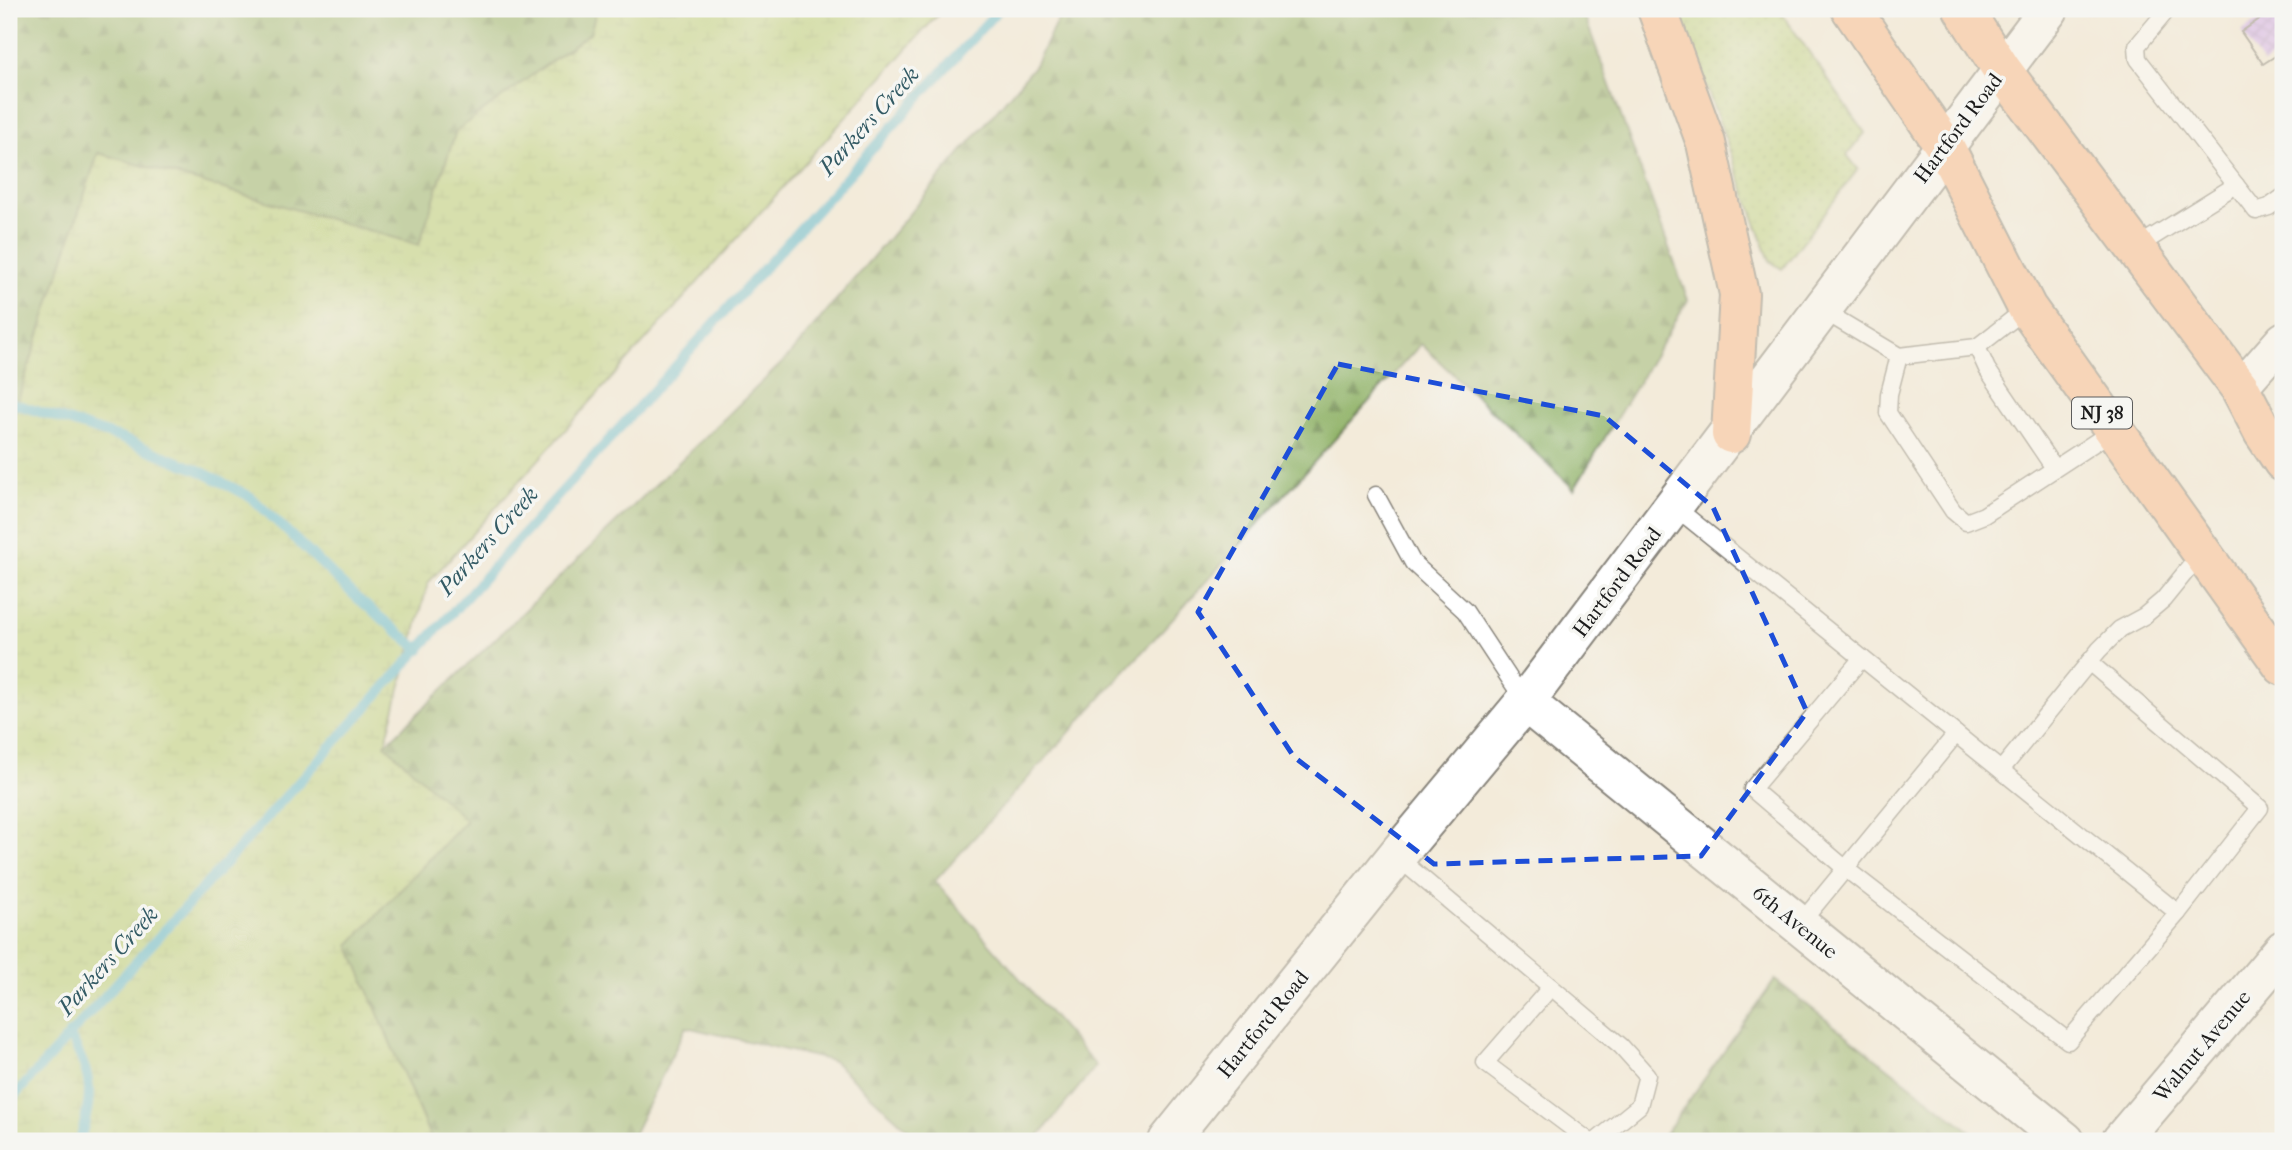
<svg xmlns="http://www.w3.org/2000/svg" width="2292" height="1150" font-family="'IM FELL French Canon',serif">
  <defs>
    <pattern id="grass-dots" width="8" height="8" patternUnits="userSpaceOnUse" patternTransform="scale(1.75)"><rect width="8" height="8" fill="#b5d076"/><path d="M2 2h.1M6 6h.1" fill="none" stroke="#9bb266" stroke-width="1.8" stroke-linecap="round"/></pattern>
    <pattern id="forest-firs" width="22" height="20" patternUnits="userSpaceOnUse" patternTransform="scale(1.75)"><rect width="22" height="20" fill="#90b267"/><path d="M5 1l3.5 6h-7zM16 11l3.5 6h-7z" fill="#759054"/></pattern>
    <pattern id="wetland-marsh" width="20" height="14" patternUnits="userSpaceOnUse" patternTransform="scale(1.75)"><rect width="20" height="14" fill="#b5d076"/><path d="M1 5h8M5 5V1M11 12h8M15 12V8" fill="none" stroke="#9bb266"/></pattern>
    <pattern id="building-cross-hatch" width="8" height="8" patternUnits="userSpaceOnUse" patternTransform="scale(1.75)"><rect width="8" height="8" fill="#d2aef5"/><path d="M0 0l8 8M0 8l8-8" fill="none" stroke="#b495d1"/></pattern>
  </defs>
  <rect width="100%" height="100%" fill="#f6f6f2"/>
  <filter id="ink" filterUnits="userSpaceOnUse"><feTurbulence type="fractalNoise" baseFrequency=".0143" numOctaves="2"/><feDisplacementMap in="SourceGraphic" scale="14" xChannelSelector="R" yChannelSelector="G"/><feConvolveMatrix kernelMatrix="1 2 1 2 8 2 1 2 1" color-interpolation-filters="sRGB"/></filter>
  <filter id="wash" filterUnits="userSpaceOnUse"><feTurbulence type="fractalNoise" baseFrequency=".00686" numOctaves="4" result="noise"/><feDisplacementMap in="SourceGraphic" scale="28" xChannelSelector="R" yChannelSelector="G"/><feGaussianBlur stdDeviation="1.57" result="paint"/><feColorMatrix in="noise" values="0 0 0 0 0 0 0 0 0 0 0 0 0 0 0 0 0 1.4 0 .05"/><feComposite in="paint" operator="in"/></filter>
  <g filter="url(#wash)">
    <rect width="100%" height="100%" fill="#f3ebda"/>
    <path fill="url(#grass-dots)" stroke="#687649" stroke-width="2" d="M 1678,9 L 1779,9 L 1865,133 L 1847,155 L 1858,169 L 1782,269 L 1770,261 Z"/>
    <g fill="url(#forest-firs)" stroke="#566742" stroke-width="2">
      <path d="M 9,9 L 597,9 L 590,33 L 456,131 L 419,245 L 98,153 L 9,428 Z"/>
      <path d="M 1063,9 L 1582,9 L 1688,300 L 1574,489 L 1421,344 L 935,881 L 1096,1066 L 1035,1141 L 921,1141 L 833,1061 L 686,1027 L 630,1141 L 423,1141 L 430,1136 L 348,945 L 466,821 L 385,745 L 788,357 L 1035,65 Z"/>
      <path d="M 1775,980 L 1983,1141 L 1660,1141 Z"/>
    </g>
    <path fill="url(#wetland-marsh)" stroke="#687649" stroke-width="2" d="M 597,9 L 943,9 L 428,583 L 385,745 L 466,820 L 349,945 L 430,1137 L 423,1141 L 9,1141 L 9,428 L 98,153 L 419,245 L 456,131 L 590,33 Z"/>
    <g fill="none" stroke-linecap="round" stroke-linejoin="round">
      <g stroke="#53b7d1" stroke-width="10">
        <path d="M 9,402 L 120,438 L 198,470 L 251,497 L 357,598 L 420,650"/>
        <path d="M 69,1034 C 94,1081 93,1090 80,1141"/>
        <path d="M 9,1102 L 999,9"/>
      </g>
    </g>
    <g id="blocks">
      <path fill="url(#building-cross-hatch)" d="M 2274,9 L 2283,9 L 2283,51 L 2263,64 L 2241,32 Z"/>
    </g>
  </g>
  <g filter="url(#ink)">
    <use href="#blocks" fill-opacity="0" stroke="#88847b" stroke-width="2"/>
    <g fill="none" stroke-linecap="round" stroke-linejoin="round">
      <defs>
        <g id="service">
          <path d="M 2168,9 L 2137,46 L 2138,59 L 2256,211 L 2269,207 L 2283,197"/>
          <path d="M 2135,248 L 2236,185"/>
          <path d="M 1822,310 L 1899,356 L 1977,347 L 2027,308"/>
          <path d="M 1977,347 L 1987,369 L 2054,468"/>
          <path d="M 1899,356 L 1889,394 L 1888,413 L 1953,511 L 1966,522 L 1984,515 L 2114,430"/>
          <path d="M 1376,495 L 1413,563 L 1465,611 L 1525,702"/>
          <path d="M 1675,507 L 1956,734 L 1799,925"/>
          <path d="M 1862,658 L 1752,789 L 1846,869 L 2068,1041 L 2178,913 L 1956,734"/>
          <path d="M 2089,662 L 2260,808 L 2178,913"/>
          <path d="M 2001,770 L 2099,650 L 2120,629 L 2144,616 L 2163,600 L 2202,552"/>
          <path d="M 1396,856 L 1621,1046 L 1647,1075 L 1639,1106 L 1596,1141"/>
          <path d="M 1551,987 L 1485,1063 L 1589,1141"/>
        </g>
        <path id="minor" d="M 2240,388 L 2283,339"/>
        <g id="tertiary">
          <path d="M 1525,702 L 2065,1141"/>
          <path d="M 1168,1141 L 1399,853 L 1525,702 L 2049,9"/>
          <path d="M 2121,1141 L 2283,950"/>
        </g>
        <g id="trunk">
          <path d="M 1657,9 L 1706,143 L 1739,294 L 1731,434"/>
          <path d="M 1851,9 L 1944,145 L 2027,308 L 2283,666"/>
          <path d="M 1963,9 L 2002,70 L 2240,388 L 2263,432 L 2283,462"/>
        </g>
      </defs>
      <use href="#service" stroke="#88847b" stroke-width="19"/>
      <use href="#minor" stroke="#88847b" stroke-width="37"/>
      <use href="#tertiary" stroke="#88847b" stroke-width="42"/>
      <use href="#trunk" stroke="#88847b" stroke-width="42"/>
      <use href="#service" stroke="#fff" stroke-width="16"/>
      <use href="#minor" stroke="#fff" stroke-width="33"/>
      <use href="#tertiary" stroke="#fff" stroke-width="38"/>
      <use href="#trunk" stroke="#fcba8e" stroke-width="38"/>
    </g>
  </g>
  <path d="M0 0H2292V1150H0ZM 1338,364 L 1604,416 L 1713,507 L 1807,712 L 1701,856 L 1434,864 L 1294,757 L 1198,612 Z" fill="#f3ebda" fill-opacity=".55" fill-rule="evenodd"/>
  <path fill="none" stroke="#1d4ed8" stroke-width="5" stroke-dasharray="14 9" stroke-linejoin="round" d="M 1338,364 L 1604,416 L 1713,507 L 1807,712 L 1701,856 L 1434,864 L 1294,757 L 1198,612 Z"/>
  <g text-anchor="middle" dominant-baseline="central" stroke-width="7" stroke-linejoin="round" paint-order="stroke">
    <rect fill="#f6f6f2" stroke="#5d5d5c" stroke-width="2" x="2072" y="397.5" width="60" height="31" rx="5"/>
    <g font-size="19" font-weight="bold" fill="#1c1c1c">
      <text x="2102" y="413">NJ 38</text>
    </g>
    <g font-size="21" fill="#1c1c1c" stroke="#f6f6f2">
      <text transform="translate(1958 128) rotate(-53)">Hartford Road</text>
      <text transform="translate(1617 582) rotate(-53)">Hartford Road</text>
      <text transform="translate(1795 922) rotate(39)">6th Avenue</text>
      <text transform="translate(1263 1024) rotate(-51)">Hartford Road</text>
      <text transform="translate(2202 1046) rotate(-50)">Walnut Avenue</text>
    </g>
    <g font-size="23" font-style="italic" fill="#325a64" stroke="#f6f6f2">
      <text transform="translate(869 121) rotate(-48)">Parkers Creek</text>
      <text transform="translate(488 541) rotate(-48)">Parkers Creek</text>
      <text transform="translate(108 961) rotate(-48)">Parkers Creek</text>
    </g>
  </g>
  <rect width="2292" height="1150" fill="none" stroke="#f6f6f2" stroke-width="35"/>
</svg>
